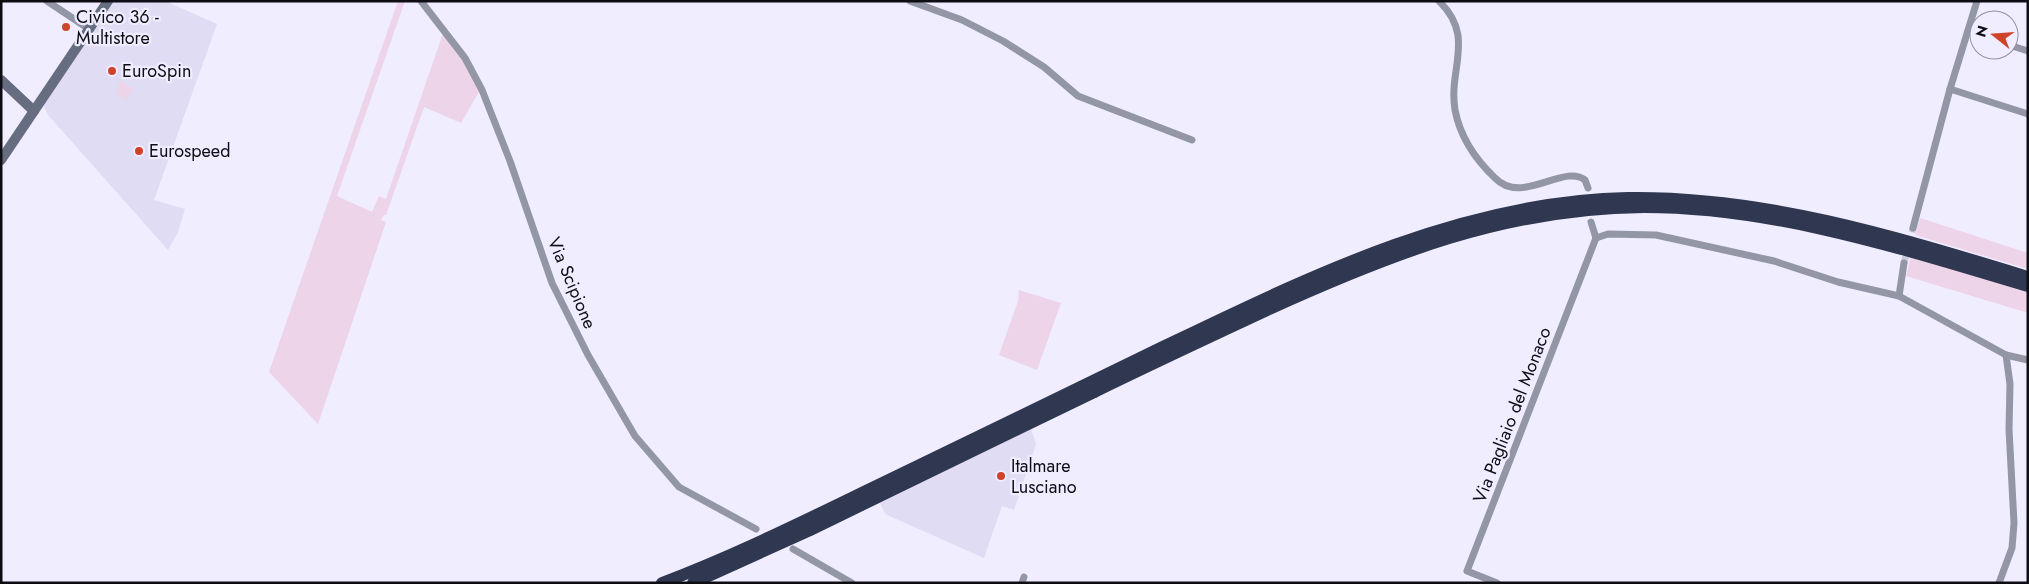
<svg xmlns="http://www.w3.org/2000/svg" width="2029" height="584" font-family="Jost,sans-serif">
  <rect width="100%" height="100%" fill="#efedff"/>
  <g fill="#dfdcf4">
    <path d="M 110,1 L 165,1 L 217,24 L 154,200 L 185,209 L 178,232 L 168,250 L 49,116 L 44,107 L 47,96 Z"/>
    <path d="M 1031,429 L 1036,444 L 1014,510 L 1002,506 L 984,558 L 885,514 L 880,503 Z"/>
  </g>
  <g fill="#eed4e9">
    <path d="M 398,1 L 405,1 L 337,196 L 372,212 L 379,196 L 386,199 L 443,33 L 464,61 L 480,90 L 461,123 L 424,107 L 386,215 L 384,215 L 381,220 L 386,222 L 318,424 L 269,372 Z"/>
    <path d="M 121,81 L 133,89 L 126,100 L 115,92 Z"/>
    <path d="M 1920,218 L 2028,253 L 2028,269 L 1915,235 Z"/>
    <path d="M 1911,256 L 2028,290 L 2028,313 L 1906,276 Z"/>
    <path d="M 1019,290 L 1061,303 L 1037,370 L 999,355 L 1018,301 Z"/>
  </g>
  <g fill="none" stroke-linecap="round" stroke-linejoin="round">
    <path stroke="#cdcbdc" stroke-width="7" stroke-dasharray="7 3.5" stroke-linecap="butt" d="M 1904,263 L 1913,228"/>
    <g stroke="#9397a5" stroke-width="7">
      <path d="M 47,1 L 89,29"/>
      <path d="M 421,1 L 465,58 L 482,90 L 510,161 L 552,283 L 588,355 L 635,436 L 679,487 L 756,529"/>
      <path d="M 910,1 L 962,20 L 1003,41 L 1044,67 L 1078,96 L 1192,140"/>
      <path d="M 1439,1 C 1476,37 1448,68 1455,110 C 1460,136 1476,160 1495,178 C 1522,206 1564,163 1585,180 L 1588,188"/>
      <path d="M 1968,31 L 1979,35"/>
      <path d="M 2009,45 L 2028,51"/>
      <path d="M 1950,89 L 2028,114"/>
      <path d="M 1591,222 L 1596,238"/>
      <path d="M 1913,228 L 1950,89 L 1977,1"/>
      <path d="M 1596,238 L 1608,234 L 1656,235 L 1774,261 L 1838,282 L 1899,296 L 2006,355 L 2028,360"/>
      <path d="M 1899,296 L 1904,263"/>
      <path d="M 793,549 L 852,583"/>
      <path d="M 1022,583 L 1024,577"/>
      <path d="M 1497,583 L 1467,571 L 1596,238"/>
      <path d="M 1999,583 L 2012,548 L 2014,523 L 2009,429 L 2010,384 L 2006,355"/>
    </g>
    <g stroke="#676d81" stroke-width="10">
      <path d="M 1,80 L 34,111"/>
      <path d="M 1,160 L 108,1"/>
    </g>
    <g stroke="#303751" stroke-width="12">
      <path d="M 1094,392 C 1151,364 1209,337 1267,310 C 1390,254 1506,208 1644,207 C 1775,207 1903,249 2028,286"/>
      <path d="M 662,583 C 739,554 814,516 889,480 C 981,436 1073,391 1165,346 C 1311,276 1463,201 1628,198 C 1765,196 1897,237 2028,277"/>
    </g>
    <path stroke="#303751" stroke-width="12" d="M 693,583 L 810,530 L 1094,392"/>
  </g>
  <g fill="#ce432a" stroke="#efedff" stroke-width="2">
    <circle cx="66" cy="27" r="5"/>
    <circle cx="112" cy="71" r="5"/>
    <circle cx="139" cy="151" r="5"/>
    <circle cx="1001" cy="476" r="5"/>
  </g>
  <g text-anchor="middle" dominant-baseline="central" stroke-width="4.5" stroke-linejoin="round" paint-order="stroke">
    <g font-size="18" fill="#0e0d14" stroke="#efedff" text-anchor="start">
      <text x="76" y="17">Civico 36 -<tspan x="76" dy="21">Multistore</tspan></text>
      <text x="122" y="71">EuroSpin</text>
      <text x="149" y="151">Eurospeed</text>
      <text x="1011" y="466">Italmare<tspan x="1011" dy="21">Lusciano</tspan></text>
    </g>
    <g font-size="18" fill="#0e0d14" stroke="#efedff">
      <text transform="translate(572 283) rotate(67)">Via Scipione</text>
      <text transform="translate(1512 415) rotate(-69)">Via Pagliaio del Monaco</text>
    </g>
  </g>
  <rect width="2029" height="584" fill="none" stroke="#0e0d14" stroke-width="5"/>
  <g transform="translate(1994 35) rotate(287)"><circle r="24" fill="#efedff" stroke="#9593a1"/>
  <path d="M0-4L9 19L0 12L-9 19Z" fill="#ce432a"/>
  <text y="-8" font-size="14" font-weight="bold" text-anchor="middle" fill="#0e0d14">N</text>
  </g>
</svg>
